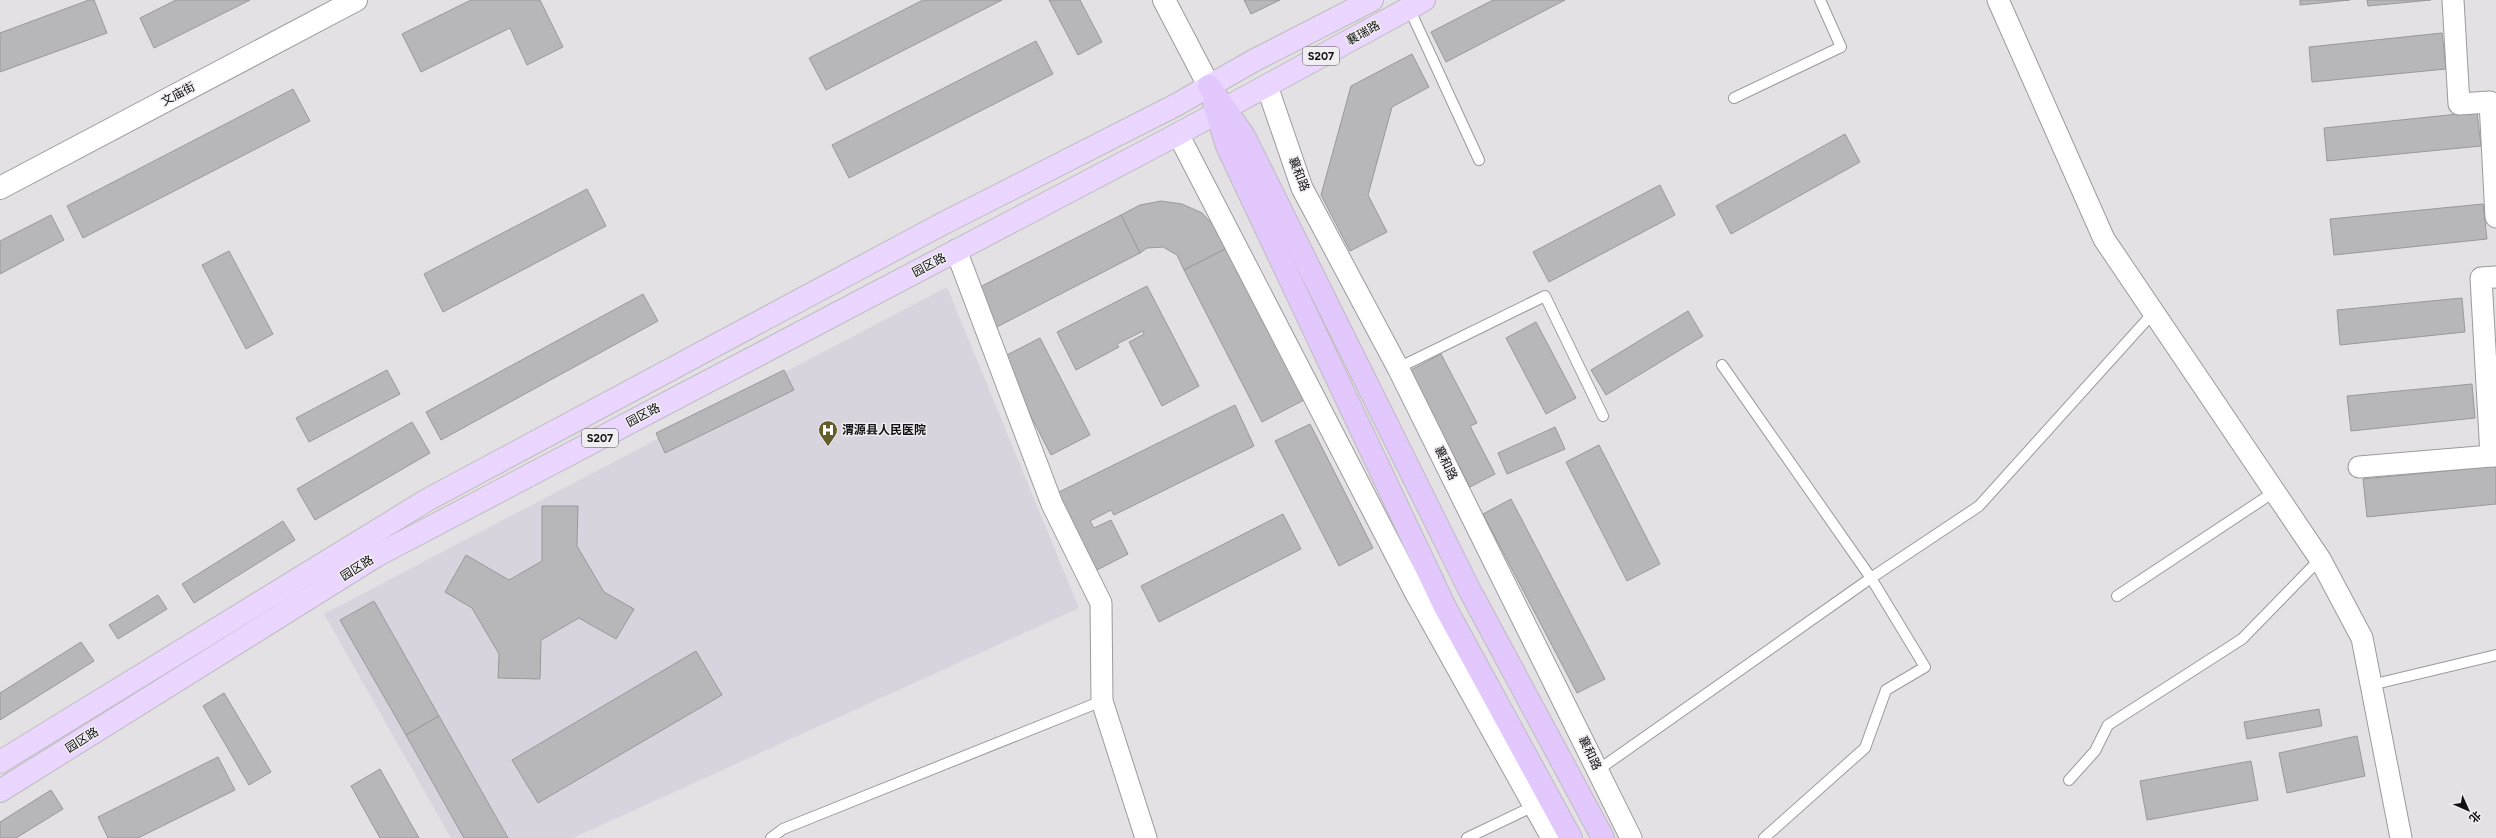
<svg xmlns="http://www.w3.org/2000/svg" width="2496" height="838" font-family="Figtree,'Noto Sans SC',sans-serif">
  <rect width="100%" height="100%" fill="#e3e1e4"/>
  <path fill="#d8d4de" d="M 947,287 L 1079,608 L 573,838 L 451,838 L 324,614 Z"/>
  <g fill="#b7b6b9" stroke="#99989a">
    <path d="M 89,0 L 94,0 L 107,33 L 0,72 L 0,33 Z"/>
    <path d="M 176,0 L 250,0 L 154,48 L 140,18 Z"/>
    <path d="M 471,0 L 540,0 L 563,47 L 527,65 L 510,28 L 421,72 L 402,34 Z"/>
    <path d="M 923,0 L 1002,0 L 826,90 L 809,58 Z"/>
    <path d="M 1049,0 L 1080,0 L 1102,42 L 1078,55 Z"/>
    <path d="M 1244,0 L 1280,0 L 1251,14 Z"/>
    <path d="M 1493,0 L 1565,0 L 1446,62 L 1431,32 Z"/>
    <path d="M 2300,0 L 2350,0 L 2300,5 Z"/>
    <path d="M 2367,0 L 2431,0 L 2368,6 Z"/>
    <path d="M 2442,33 L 2446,69 L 2312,82 L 2309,47 Z"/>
    <path d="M 1036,41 L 1053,74 L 849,178 L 832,145 Z"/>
    <path d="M 1412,54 L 1429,87 L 1392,107 L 1368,195 L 1387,232 L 1350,251 L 1321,195 L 1351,86 Z"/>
    <path d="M 293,89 L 310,121 L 83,238 L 67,206 Z"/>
    <path d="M 2477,112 L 2481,146 L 2327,161 L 2324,128 Z"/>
    <path d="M 1845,134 L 1860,162 L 1731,234 L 1716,206 Z"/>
    <path d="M 1660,185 L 1675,215 L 1549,282 L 1533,252 Z"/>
    <path d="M 587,189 L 606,226 L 443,312 L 424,274 Z"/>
    <path d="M 1161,201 L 1182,204 L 1202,213 L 1217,229 L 1227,248 L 1184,270 L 1177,255 L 1163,247 L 1147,248 L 1140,253 L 1121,215 L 1140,205 Z"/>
    <path d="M 2483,204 L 2487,239 L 2334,255 L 2330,219 Z"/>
    <path d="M 51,215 L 64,240 L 0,274 L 0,241 Z"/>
    <path d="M 1121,215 L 1140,253 L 991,330 L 972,291 Z"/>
    <path d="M 1227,248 L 1304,400 L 1262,422 L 1184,270 Z"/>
    <path d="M 229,251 L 273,334 L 246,349 L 202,265 Z"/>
    <path d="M 1147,286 L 1199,386 L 1162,406 L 1129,342 L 1144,334 L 1143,331 L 1117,344 L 1119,347 L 1076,370 L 1057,332 Z"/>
    <path d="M 643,294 L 658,321 L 441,440 L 426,412 Z"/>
    <path d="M 2462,298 L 2465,332 L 2340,345 L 2337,310 Z"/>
    <path d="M 1688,311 L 1703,336 L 1606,395 L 1591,370 Z"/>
    <path d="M 1536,322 L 1576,398 L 1546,414 L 1506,338 Z"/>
    <path d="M 1040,338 L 1090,435 L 1051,455 L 1001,358 Z"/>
    <path d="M 1441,354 L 1477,423 L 1470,426 L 1495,474 L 1470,487 L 1409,371 Z"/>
    <path d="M 387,370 L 400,394 L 309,442 L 296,418 Z"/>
    <path d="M 784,370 L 794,390 L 665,453 L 656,433 Z"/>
    <path d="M 2472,384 L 2475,418 L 2351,431 L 2347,396 Z"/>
    <path d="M 1235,405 L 1254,446 L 1114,515 L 1111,510 L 1090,521 L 1094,528 L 1111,520 L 1128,554 L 1095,571 L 1057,493 Z"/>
    <path d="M 412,422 L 430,453 L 315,520 L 297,489 Z"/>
    <path d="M 1310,424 L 1373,548 L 1339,566 L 1275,441 Z"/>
    <path d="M 1555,427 L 1565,449 L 1507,474 L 1498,453 Z"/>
    <path d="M 1599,445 L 1660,564 L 1627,581 L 1566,462 Z"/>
    <path d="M 2496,466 L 2496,504 L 2367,517 L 2363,479 Z"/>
    <path d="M 1511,499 L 1605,679 L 1577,693 L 1483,514 Z"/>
    <path d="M 542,506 L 578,506 L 577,546 L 604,592 L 634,609 L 616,639 L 579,618 L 541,640 L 540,679 L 498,678 L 499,654 L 472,608 L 445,592 L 466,555 L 509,580 L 542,561 Z"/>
    <path d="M 1283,514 L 1301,549 L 1159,622 L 1141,586 Z"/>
    <path d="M 283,521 L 295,540 L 194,603 L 182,584 Z"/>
    <path d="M 158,595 L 167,609 L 118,639 L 109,625 Z"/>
    <path d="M 374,601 L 439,716 L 406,735 L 340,620 Z"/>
    <path d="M 81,642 L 94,661 L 0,720 L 0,693 Z"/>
    <path d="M 696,651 L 722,695 L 538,803 L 512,760 Z"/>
    <path d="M 224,693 L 271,772 L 249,785 L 203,706 Z"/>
    <path d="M 2319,709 L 2322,726 L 2247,739 L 2244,722 Z"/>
    <path d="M 439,716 L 508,838 L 464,838 L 406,735 Z"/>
    <path d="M 2357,736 L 2365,776 L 2287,793 L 2279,753 Z"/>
    <path d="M 218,757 L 235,790 L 138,838 L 108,838 L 98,817 Z"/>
    <path d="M 2251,761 L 2258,800 L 2147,820 L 2140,781 Z"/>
    <path d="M 380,769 L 419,838 L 380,838 L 351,786 Z"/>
    <path d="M 51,790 L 63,809 L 16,838 L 0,838 L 0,822 Z"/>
  </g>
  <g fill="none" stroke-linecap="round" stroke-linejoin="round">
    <defs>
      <g id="service">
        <path d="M 1409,8 L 1479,160"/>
        <path d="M 1734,98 L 1841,47 L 1820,0"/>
        <path d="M 1722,365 L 1871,578 L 1925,667 L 1886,690 L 1865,748 L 1764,838"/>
        <path d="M 1398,368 L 1545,296 L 1603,416"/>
        <path d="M 2117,596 L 2274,492"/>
        <path d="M 2371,685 L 2496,655"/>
        <path d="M 1598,770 L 1871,578 L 1979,506 L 2153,313"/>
        <path d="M 2069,780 L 2095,751 L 2108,725 L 2242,639 L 2320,559"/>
        <path d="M 771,838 L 783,829 L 1102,701"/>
        <path d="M 1467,838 L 1534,806"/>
      </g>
      <g id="minor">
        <path d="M 1998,0 L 2104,239 L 2320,559 L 2362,638 L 2401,838"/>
        <path d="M 2453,0 L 2459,104 L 2490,102 L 2496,217"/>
        <path d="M 1267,86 L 1302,188 L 1398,368 L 1631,838"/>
        <path d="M 1178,134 L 1416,594 L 1552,838"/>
        <path d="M 956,250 L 1052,504 L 1101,603 L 1102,701 L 1146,838"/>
        <path d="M 2496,277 L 2481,278 L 2491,456 L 2496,456"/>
        <path d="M 2359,467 L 2491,456"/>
      </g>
      <g id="secondary">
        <path d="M 1164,0 L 1209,86"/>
        <path d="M 0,188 L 356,0"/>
      </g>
      <g id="primary">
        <path d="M 0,762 L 427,500 L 942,224 L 1176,105 L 1253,61 L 1372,0"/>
        <path d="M 0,791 L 376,556 L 1178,134 L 1424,0"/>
      </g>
      <g id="trunk">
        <path d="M 1209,86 L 1244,136 L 1469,589 L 1603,838"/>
        <path d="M 1214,104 L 1227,146 L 1445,607 L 1571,838"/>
      </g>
    </defs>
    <use href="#service" stroke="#9b9a9d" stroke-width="12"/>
    <use href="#minor" stroke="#9b9a9d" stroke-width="23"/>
    <use href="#secondary" stroke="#9b9a9d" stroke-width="24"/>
    <use href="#primary" stroke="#bcbcbd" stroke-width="24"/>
    <use href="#trunk" stroke="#bcbcbd" stroke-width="24"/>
    <use href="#service" stroke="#fff" stroke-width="10"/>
    <use href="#minor" stroke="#fff" stroke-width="21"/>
    <use href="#secondary" stroke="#fff" stroke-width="22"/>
    <use href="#primary" stroke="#ead6fe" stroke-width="22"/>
    <use href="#trunk" stroke="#e3c8fe" stroke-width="22"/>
  </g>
  <defs>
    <symbol id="hospital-pin" viewBox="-11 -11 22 30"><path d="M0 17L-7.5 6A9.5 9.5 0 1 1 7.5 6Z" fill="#665c29" stroke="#f0eef1"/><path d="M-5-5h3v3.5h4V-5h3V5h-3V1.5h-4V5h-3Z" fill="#fff"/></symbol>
  </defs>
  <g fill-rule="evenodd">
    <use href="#hospital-pin" x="817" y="419" width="22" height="30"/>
  </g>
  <g text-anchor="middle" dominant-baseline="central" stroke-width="3" stroke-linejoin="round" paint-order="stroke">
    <g fill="#f0eef1" stroke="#545355" stroke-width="1">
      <rect x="1303" y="47" width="36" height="18" rx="3"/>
      <rect x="582" y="429" width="36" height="18" rx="3"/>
    </g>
    <g font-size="11" font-weight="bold" fill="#111112">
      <text x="1321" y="56">S207</text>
      <text x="600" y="438">S207</text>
    </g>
    <g font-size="12" fill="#111112" stroke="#f0eef1">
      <text transform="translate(1363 33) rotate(-29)">襄瑞路</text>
      <text transform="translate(178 94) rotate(-28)">文庙街</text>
      <text transform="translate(1299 174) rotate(69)">襄和路</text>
      <text transform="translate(929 265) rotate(-28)">园区路</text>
      <text transform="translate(643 415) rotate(-28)">园区路</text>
      <text transform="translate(1446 463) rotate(64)">襄和路</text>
      <text transform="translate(357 568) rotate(-32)">园区路</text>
      <text transform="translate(82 740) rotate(-32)">园区路</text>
      <text transform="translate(1590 753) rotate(64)">襄和路</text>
    </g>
    <g font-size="12" font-weight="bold" fill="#111112" stroke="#f0eef1" text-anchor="start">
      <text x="842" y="430">渭源县人民医院</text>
    </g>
  </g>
  <g transform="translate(2468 810) rotate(135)" stroke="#f0eef1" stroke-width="3" paint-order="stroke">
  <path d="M0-3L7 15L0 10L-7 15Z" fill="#111112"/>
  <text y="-6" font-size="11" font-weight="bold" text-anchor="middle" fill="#111112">北</text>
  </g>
</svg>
